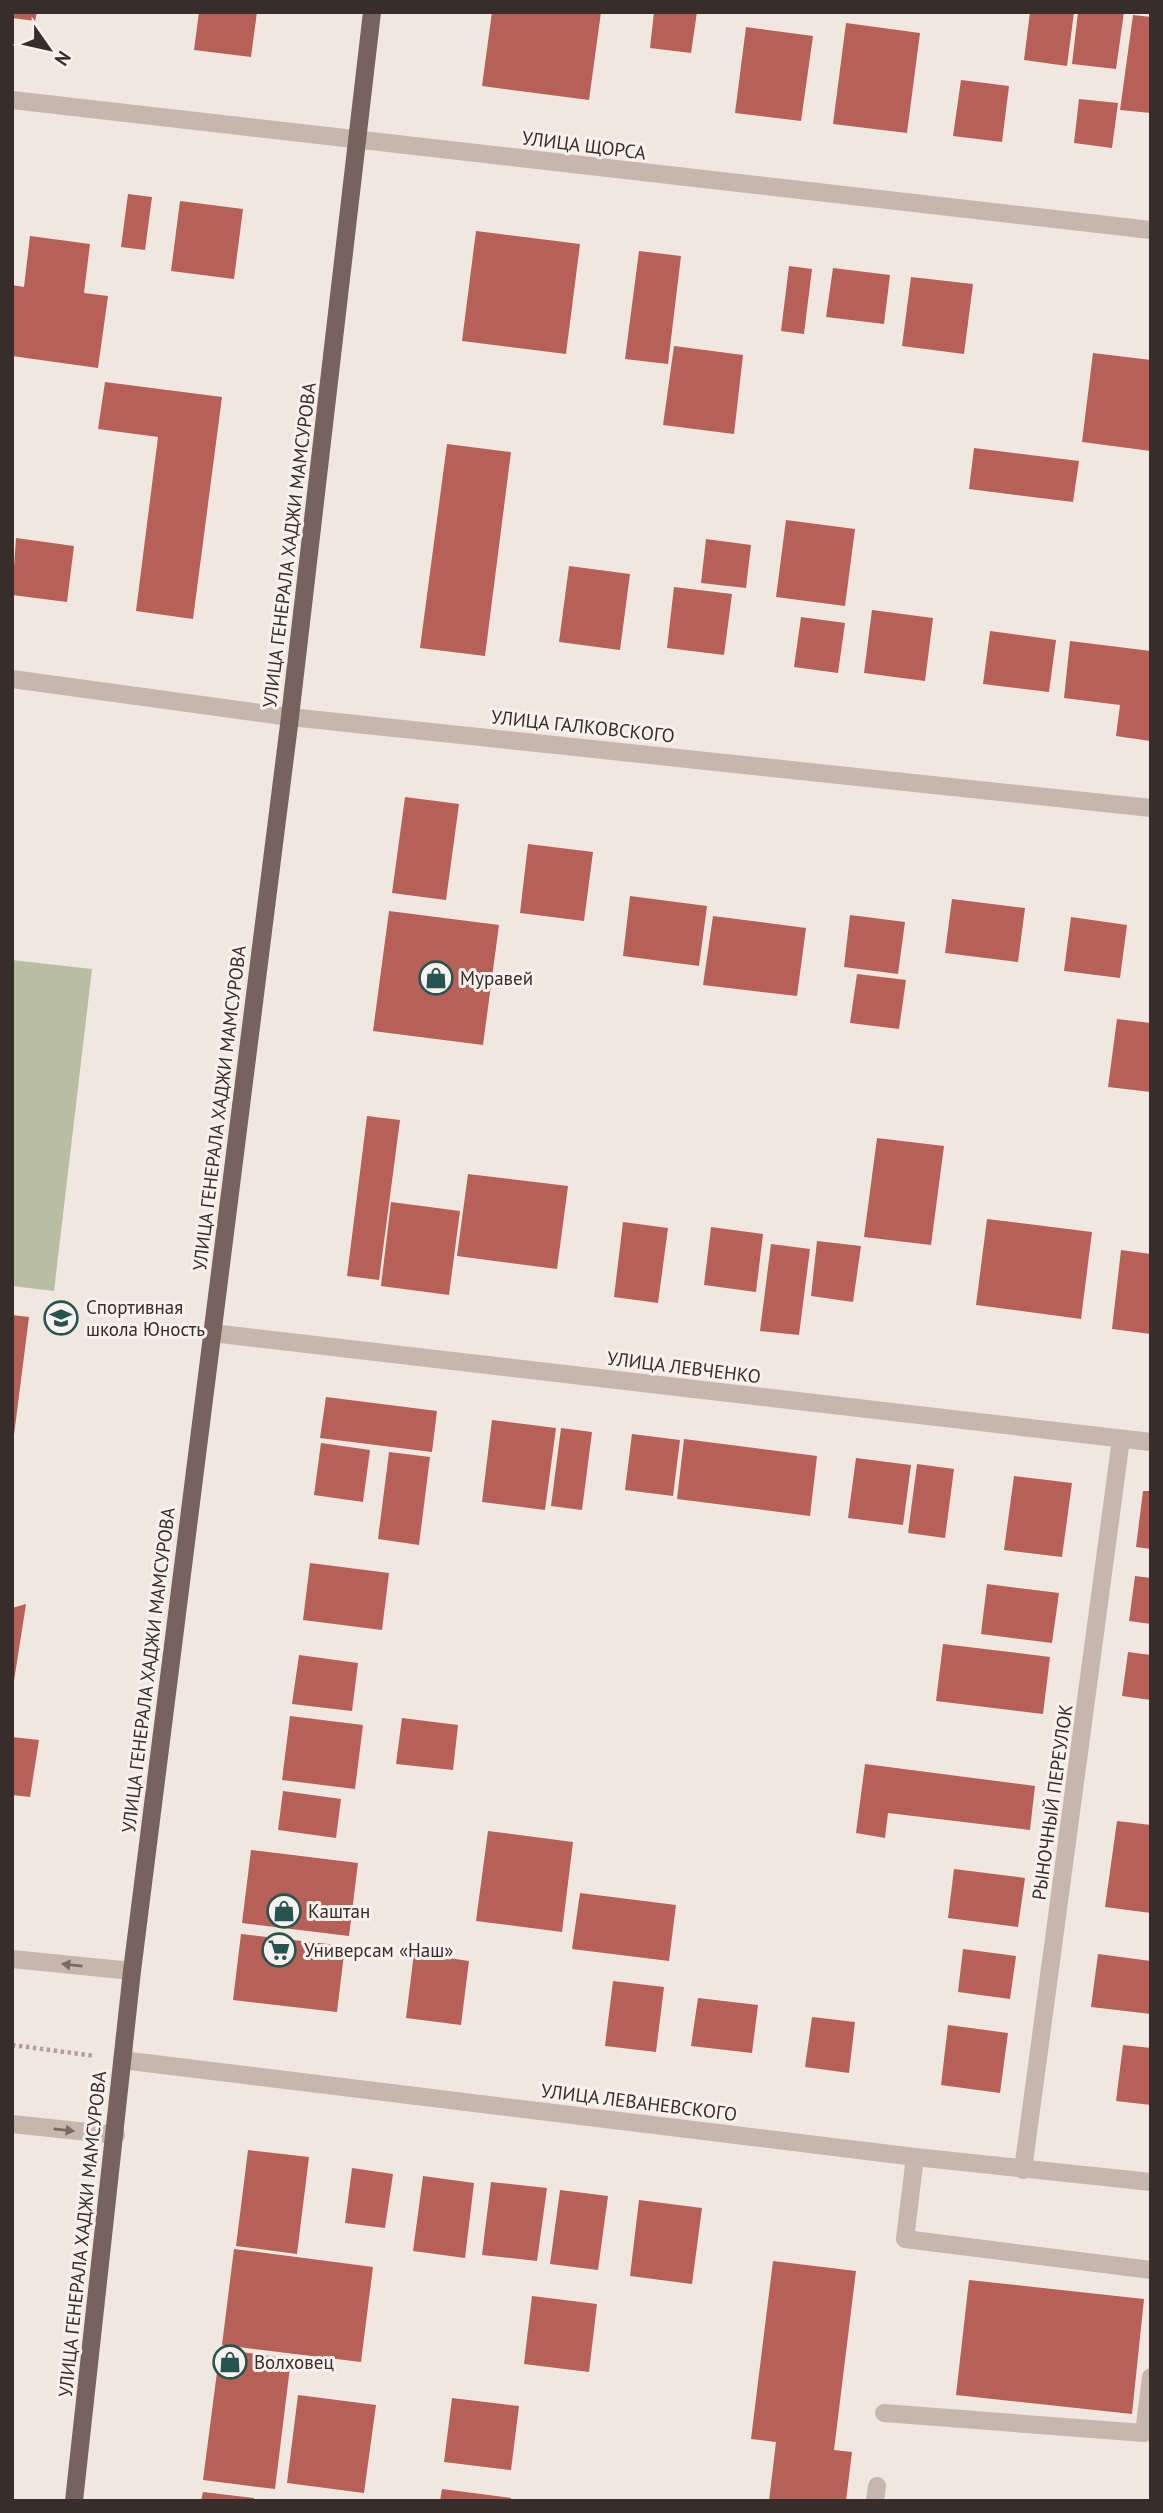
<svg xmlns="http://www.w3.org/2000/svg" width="1163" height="2513" font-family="'PT Sans',sans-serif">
  <rect width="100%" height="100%" fill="#f0e7e1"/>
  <path fill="#b9bea2" d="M 12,960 L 92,969 L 54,1291 L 12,1286 Z"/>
  <g fill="#b76058">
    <path d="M 12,12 L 37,12 L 35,21 L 12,18 Z"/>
    <path d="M 199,12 L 257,12 L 251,57 L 194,50 Z"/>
    <path d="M 492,12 L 601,12 L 589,100 L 482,86 Z"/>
    <path d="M 654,12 L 697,12 L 691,53 L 650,48 Z"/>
    <path d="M 1030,12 L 1074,12 L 1067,66 L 1024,60 Z"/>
    <path d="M 1078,12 L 1124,12 L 1116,69 L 1072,64 Z"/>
    <path d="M 1133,15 L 1151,17 L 1151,113 L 1120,110 Z"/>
    <path d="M 846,23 L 920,33 L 907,133 L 833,124 Z"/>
    <path d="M 746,27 L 813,36 L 801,121 L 735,113 Z"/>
    <path d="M 961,80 L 1009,86 L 1002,142 L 953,136 Z"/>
    <path d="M 1079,99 L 1118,103 L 1112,148 L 1074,143 Z"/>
    <path d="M 128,194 L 152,197 L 145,250 L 121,247 Z"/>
    <path d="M 180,201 L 243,209 L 234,279 L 171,271 Z"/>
    <path d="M 476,231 L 580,244 L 566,354 L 462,341 Z"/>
    <path d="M 30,236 L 90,244 L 84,293 L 108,296 L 98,368 L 12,356 L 12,285 L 24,287 Z"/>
    <path d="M 639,251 L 681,256 L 668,364 L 625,359 Z"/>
    <path d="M 789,266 L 812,269 L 804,334 L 781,331 Z"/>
    <path d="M 833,268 L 890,275 L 884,324 L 826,317 Z"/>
    <path d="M 911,277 L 973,284 L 964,354 L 902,346 Z"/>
    <path d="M 674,346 L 743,355 L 734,434 L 663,425 Z"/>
    <path d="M 1093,353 L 1151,360 L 1151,451 L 1082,442 Z"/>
    <path d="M 105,382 L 222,397 L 193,619 L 136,611 L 158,437 L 98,429 Z"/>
    <path d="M 447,444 L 511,452 L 485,656 L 420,648 Z"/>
    <path d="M 974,448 L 1079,461 L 1073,502 L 969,489 Z"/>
    <path d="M 786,520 L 855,529 L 845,606 L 776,597 Z"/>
    <path d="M 16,538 L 74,546 L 67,602 L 12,595 Z"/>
    <path d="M 706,539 L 751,545 L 746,588 L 701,583 Z"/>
    <path d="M 569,566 L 630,574 L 620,650 L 559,642 Z"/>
    <path d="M 674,587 L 732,594 L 724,655 L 667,648 Z"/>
    <path d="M 872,610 L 933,618 L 925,681 L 864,673 Z"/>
    <path d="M 801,617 L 845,623 L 838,673 L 794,667 Z"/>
    <path d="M 990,631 L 1056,640 L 1049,692 L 983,684 Z"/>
    <path d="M 1070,641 L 1151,651 L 1150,741 L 1116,736 L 1120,705 L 1064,698 Z"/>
    <path d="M 405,797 L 459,804 L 446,900 L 392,893 Z"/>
    <path d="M 528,844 L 593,852 L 584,921 L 520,913 Z"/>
    <path d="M 630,896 L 707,906 L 699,966 L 623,956 Z"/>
    <path d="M 952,899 L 1025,908 L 1018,962 L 945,953 Z"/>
    <path d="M 389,911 L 499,925 L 483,1045 L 373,1031 Z"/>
    <path d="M 850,915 L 905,922 L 898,974 L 844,967 Z"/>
    <path d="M 713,916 L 806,928 L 797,996 L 703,985 Z"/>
    <path d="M 1071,917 L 1127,925 L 1120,978 L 1064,971 Z"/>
    <path d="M 857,974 L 906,980 L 899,1029 L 850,1023 Z"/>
    <path d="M 1117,1019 L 1151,1023 L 1151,1092 L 1108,1087 Z"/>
    <path d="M 367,1116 L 400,1120 L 379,1280 L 347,1276 Z"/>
    <path d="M 877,1138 L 944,1146 L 931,1245 L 864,1237 Z"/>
    <path d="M 468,1174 L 568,1186 L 557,1269 L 457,1256 Z"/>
    <path d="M 391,1202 L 460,1211 L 449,1295 L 381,1286 Z"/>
    <path d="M 987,1219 L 1092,1232 L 1081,1319 L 976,1305 Z"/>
    <path d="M 623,1222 L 668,1228 L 658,1303 L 614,1297 Z"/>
    <path d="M 711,1227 L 763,1234 L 756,1292 L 704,1285 Z"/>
    <path d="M 817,1241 L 861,1246 L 853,1302 L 811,1296 Z"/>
    <path d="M 771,1244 L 810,1249 L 799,1335 L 760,1331 Z"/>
    <path d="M 1121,1250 L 1151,1254 L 1151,1334 L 1112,1329 Z"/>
    <path d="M 12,1315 L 29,1317 L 14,1435 L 12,1435 Z"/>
    <path d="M 326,1397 L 437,1411 L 432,1452 L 320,1438 Z"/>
    <path d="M 492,1420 L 556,1428 L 545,1510 L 482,1502 Z"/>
    <path d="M 561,1428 L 592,1432 L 582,1510 L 551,1506 Z"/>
    <path d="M 632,1434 L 680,1440 L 673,1496 L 625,1490 Z"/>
    <path d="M 684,1439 L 817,1456 L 810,1516 L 677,1499 Z"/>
    <path d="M 321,1443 L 370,1450 L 363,1502 L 314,1495 Z"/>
    <path d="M 389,1452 L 430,1457 L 419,1545 L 378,1539 Z"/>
    <path d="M 856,1458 L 911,1465 L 903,1525 L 848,1518 Z"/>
    <path d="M 917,1464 L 954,1469 L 945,1538 L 908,1533 Z"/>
    <path d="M 1014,1476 L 1072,1483 L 1062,1557 L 1004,1550 Z"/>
    <path d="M 1143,1491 L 1151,1491 L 1151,1549 L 1136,1547 Z"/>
    <path d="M 310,1563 L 389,1573 L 382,1630 L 303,1620 Z"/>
    <path d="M 1135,1576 L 1151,1578 L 1151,1624 L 1129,1621 Z"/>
    <path d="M 987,1584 L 1059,1593 L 1052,1643 L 981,1634 Z"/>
    <path d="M 26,1604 L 14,1681 L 12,1681 L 12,1608 Z"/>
    <path d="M 943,1644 L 1050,1657 L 1043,1714 L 936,1701 Z"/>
    <path d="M 1128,1652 L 1151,1655 L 1151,1700 L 1122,1696 Z"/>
    <path d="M 299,1655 L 358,1663 L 352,1711 L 292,1704 Z"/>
    <path d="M 290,1716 L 363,1725 L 355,1789 L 282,1780 Z"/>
    <path d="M 402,1718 L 458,1725 L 453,1770 L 396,1764 Z"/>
    <path d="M 12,1737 L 39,1740 L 30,1797 L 12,1795 Z"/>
    <path d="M 865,1764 L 1035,1786 L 1030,1830 L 888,1813 L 885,1838 L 856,1833 Z"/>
    <path d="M 283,1791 L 341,1799 L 336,1838 L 278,1830 Z"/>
    <path d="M 1117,1821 L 1151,1825 L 1151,1913 L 1105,1907 Z"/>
    <path d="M 488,1831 L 573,1842 L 562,1932 L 476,1921 Z"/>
    <path d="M 251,1850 L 358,1863 L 349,1936 L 242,1923 Z"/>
    <path d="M 954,1869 L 1025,1878 L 1018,1927 L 948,1918 Z"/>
    <path d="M 580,1893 L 676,1905 L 669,1961 L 572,1949 Z"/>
    <path d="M 241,1934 L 345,1946 L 337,2012 L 233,2000 Z"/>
    <path d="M 963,1949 L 1016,1956 L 1010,1999 L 958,1992 Z"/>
    <path d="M 414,1953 L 469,1961 L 461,2025 L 406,2018 Z"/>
    <path d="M 1098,1954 L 1151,1961 L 1151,2014 L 1091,2007 Z"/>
    <path d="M 613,1981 L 664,1987 L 656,2052 L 605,2046 Z"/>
    <path d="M 698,1998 L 758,2005 L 752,2053 L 691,2046 Z"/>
    <path d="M 812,2017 L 855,2022 L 849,2073 L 805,2067 Z"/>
    <path d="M 948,2025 L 1008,2033 L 1000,2093 L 941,2085 Z"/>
    <path d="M 1123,2045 L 1151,2048 L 1151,2105 L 1116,2101 Z"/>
    <path d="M 248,2150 L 309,2157 L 297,2254 L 236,2246 Z"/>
    <path d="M 352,2168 L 393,2174 L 385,2228 L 345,2223 Z"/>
    <path d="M 423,2176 L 474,2183 L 465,2258 L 413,2251 Z"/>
    <path d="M 491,2182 L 547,2188 L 537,2261 L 482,2255 Z"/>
    <path d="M 560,2190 L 608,2196 L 598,2270 L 550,2264 Z"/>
    <path d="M 639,2200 L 702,2208 L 692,2284 L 630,2276 Z"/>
    <path d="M 234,2249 L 373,2267 L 361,2362 L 222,2345 Z"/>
    <path d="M 773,2261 L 856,2271 L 834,2450 L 852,2452 L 846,2501 L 769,2501 L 776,2442 L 751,2439 Z"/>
    <path d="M 969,2280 L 1144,2299 L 1132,2414 L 956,2395 Z"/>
    <path d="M 532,2296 L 597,2304 L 589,2372 L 524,2364 Z"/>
    <path d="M 220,2349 L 291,2359 L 275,2489 L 203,2480 Z"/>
    <path d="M 298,2395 L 376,2405 L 364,2493 L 287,2483 Z"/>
    <path d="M 452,2398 L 519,2406 L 511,2470 L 444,2462 Z"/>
    <path d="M 442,2489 L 511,2498 L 511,2501 L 440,2501 Z"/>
    <path d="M 203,2492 L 254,2498 L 254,2501 L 201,2501 Z"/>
  </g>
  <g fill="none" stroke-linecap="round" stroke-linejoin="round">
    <path stroke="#b3a098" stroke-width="4.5" stroke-dasharray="3.5 3.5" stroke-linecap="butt" d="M 12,2045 L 95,2056"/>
    <g stroke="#c7b6ae" stroke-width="18">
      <path d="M 915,2157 L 905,2239 L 1151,2270"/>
      <path d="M 884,2413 L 1144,2433 L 1151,2377"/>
      <path d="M 875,2501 L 877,2486"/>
    </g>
    <g stroke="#c7b6ae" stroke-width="18">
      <path d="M 12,100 L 1151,230"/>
      <path d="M 12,679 L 290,717 L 1151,808"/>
      <path d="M 212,1333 L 1151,1442"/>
      <path d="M 1023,2170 L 1121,1439"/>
    </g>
    <g stroke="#c7b6ae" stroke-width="18">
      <path d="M 12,1959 L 132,1971"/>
      <path d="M 122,2060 L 915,2157 L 1151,2182"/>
      <path d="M 12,2124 L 116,2135"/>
    </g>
    <path stroke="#77635e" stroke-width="18" d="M 74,2501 L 132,1971 L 290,717 L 372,12"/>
  </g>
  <defs><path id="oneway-solid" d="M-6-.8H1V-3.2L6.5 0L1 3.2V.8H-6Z" transform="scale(1.75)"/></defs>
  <g fill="#786b66">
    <use href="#oneway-solid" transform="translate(72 1965) rotate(-174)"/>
    <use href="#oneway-solid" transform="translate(64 2130) rotate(6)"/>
  </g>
  <defs>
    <symbol id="shop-ring" viewBox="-11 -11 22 22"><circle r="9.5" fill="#f8f1ed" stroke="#26544f" stroke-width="1.5"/><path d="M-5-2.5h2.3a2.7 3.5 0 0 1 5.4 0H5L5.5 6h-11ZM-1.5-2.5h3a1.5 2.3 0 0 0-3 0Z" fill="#26544f"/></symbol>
    <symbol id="school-ring" viewBox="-11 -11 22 22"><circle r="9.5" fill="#f8f1ed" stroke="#26544f" stroke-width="1.5"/><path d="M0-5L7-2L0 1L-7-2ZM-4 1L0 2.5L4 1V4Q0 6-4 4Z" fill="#26544f"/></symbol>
    <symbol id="supermarket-ring" viewBox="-11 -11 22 22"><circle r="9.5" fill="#f8f1ed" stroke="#26544f" stroke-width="1.5"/><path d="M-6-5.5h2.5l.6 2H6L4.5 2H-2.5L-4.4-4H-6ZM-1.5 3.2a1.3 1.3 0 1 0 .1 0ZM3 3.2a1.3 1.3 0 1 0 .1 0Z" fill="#26544f"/></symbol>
  </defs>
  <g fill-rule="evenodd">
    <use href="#shop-ring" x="417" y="959" width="38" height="38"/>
    <use href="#school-ring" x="42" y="1299" width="38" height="38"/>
    <use href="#shop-ring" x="265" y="1892" width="38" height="38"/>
    <use href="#supermarket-ring" x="260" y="1931" width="38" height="38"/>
    <use href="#shop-ring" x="211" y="2343" width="38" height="38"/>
  </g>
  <g text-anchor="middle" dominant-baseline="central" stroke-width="6" stroke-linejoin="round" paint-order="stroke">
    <g font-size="19" fill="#372d2b" stroke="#f8f1ed">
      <text transform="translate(584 145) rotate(7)">УЛИЦА ЩОРСА</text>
      <text transform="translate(289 545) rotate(-83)">УЛИЦА ГЕНЕРАЛА ХАДЖИ МАМСУРОВА</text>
      <text transform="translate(583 726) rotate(6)">УЛИЦА ГАЛКОВСКОГО</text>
      <text transform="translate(219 1108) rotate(-83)">УЛИЦА ГЕНЕРАЛА ХАДЖИ МАМСУРОВА</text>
      <text transform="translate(684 1367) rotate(7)">УЛИЦА ЛЕВЧЕНКО</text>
      <text transform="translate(148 1670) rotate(-83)">УЛИЦА ГЕНЕРАЛА ХАДЖИ МАМСУРОВА</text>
      <text transform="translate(1052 1802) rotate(-82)">РЫНОЧНЫЙ ПЕРЕУЛОК</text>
      <text transform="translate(639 2102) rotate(7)">УЛИЦА ЛЕВАНЕВСКОГО</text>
      <text transform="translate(82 2234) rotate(-84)">УЛИЦА ГЕНЕРАЛА ХАДЖИ МАМСУРОВА</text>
    </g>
    <g font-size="19" fill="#372d2b" stroke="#f8f1ed" text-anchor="start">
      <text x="460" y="978">Муравей</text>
      <text x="86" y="1307">Спортивная<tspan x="86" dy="22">школа Юность</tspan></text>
      <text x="308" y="1911">Каштан</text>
      <text x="304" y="1950">Универсам «Наш»</text>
      <text x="254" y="2362">Волховец</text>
    </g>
  </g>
  <rect width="1163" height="2513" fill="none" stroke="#372d2b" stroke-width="28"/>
  <g transform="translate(49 49) rotate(124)" stroke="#f8f1ed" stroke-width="5" paint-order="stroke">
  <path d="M0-5L12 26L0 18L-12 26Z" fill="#372d2b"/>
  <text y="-10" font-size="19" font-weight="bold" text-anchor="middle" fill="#372d2b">N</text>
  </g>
</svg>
